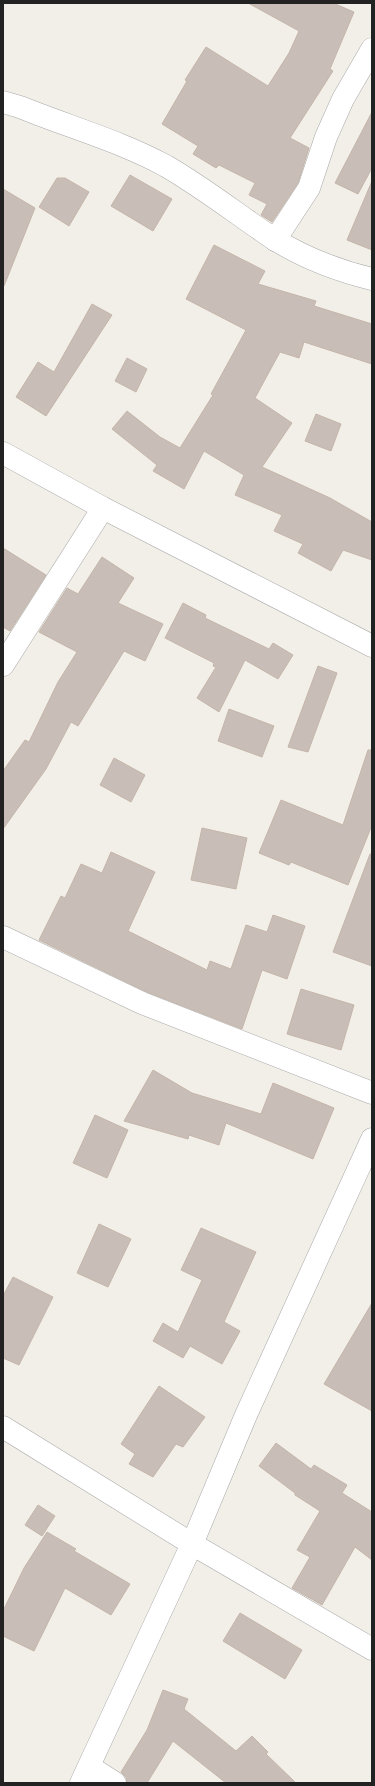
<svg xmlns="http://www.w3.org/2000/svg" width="375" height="1786" font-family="Roboto,sans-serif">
  <rect width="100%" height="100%" fill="#f2efe8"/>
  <g fill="#c8beb7" stroke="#c5b5a9">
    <path d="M 248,3 L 333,3 L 354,12 L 330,69 L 333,71 L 290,138 L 309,148 L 298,183 L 272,222 L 261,215 L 267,204 L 249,195 L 255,183 L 219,165 L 216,168 L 193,154 L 198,146 L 162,124 L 187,81 L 185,80 L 206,47 L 268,86 L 289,53 L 299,31 Z"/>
    <path d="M 372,112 L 372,168 L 358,194 L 335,183 Z"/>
    <path d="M 130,175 L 172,199 L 153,231 L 111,206 Z"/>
    <path d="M 57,178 L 65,178 L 89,192 L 69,226 L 39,207 Z"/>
    <path d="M 372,181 L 372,250 L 347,240 Z"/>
    <path d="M 3,189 L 35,208 L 4,286 L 3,285 Z"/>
    <path d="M 214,245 L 265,271 L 258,284 L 316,301 L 314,306 L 372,324 L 372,364 L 304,342 L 299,358 L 280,352 L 255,398 L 292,423 L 262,467 L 330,498 L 372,522 L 372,560 L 343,550 L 331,571 L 298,553 L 303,544 L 274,531 L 282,515 L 235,495 L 244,475 L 204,451 L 184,489 L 153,471 L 157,465 L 112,429 L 127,411 L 160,437 L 180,448 L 213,395 L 211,394 L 246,330 L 186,299 Z"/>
    <path d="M 92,304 L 112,315 L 46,416 L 16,397 L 38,362 L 54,372 Z"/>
    <path d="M 127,358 L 147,369 L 136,392 L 115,381 Z"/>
    <path d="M 316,414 L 341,424 L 331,451 L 305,441 Z"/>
    <path d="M 3,548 L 46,575 L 10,631 L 3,627 Z"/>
    <path d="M 102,557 L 134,578 L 118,603 L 163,624 L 145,661 L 124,651 L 78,726 L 71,722 L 46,769 L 3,829 L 3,771 L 25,740 L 29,742 L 58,682 L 77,652 L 39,632 L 67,588 L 78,594 Z"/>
    <path d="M 183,603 L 206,615 L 205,618 L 269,649 L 273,643 L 293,655 L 278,679 L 245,660 L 219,712 L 197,698 L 216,667 L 213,666 L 214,663 L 165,638 Z"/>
    <path d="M 318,666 L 337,673 L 308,752 L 288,747 Z"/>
    <path d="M 229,709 L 274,726 L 262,757 L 218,741 Z"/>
    <path d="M 368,750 L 372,750 L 372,825 L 348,885 L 291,862 L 289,865 L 259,853 L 281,800 L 343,825 Z"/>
    <path d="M 114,758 L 145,775 L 131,802 L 100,785 Z"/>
    <path d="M 202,828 L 247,838 L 236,889 L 191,880 Z"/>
    <path d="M 111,852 L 155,872 L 128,931 L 207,970 L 210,961 L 231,969 L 246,925 L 267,932 L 273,915 L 305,926 L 287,979 L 262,970 L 242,1029 L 147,992 L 39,940 L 61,896 L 65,898 L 81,864 L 102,873 Z"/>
    <path d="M 370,854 L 372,854 L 372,966 L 333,952 Z"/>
    <path d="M 301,989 L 354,1005 L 341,1050 L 287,1034 Z"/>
    <path d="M 153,1070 L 192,1093 L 261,1114 L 273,1083 L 334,1108 L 313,1159 L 226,1123 L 219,1145 L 189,1135 L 188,1139 L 124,1121 Z"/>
    <path d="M 95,1115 L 128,1130 L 107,1178 L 73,1163 Z"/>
    <path d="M 99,1224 L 131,1239 L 108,1287 L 77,1273 Z"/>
    <path d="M 201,1228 L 256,1252 L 224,1322 L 240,1331 L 222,1364 L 190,1346 L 183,1358 L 153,1341 L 163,1323 L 178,1332 L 202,1280 L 181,1270 Z"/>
    <path d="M 13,1277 L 53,1297 L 19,1365 L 3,1358 L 3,1296 Z"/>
    <path d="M 372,1303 L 372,1411 L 324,1384 Z"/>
    <path d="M 159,1386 L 205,1417 L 183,1447 L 176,1444 L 153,1477 L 129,1464 L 135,1454 L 121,1444 Z"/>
    <path d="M 276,1443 L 311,1469 L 314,1465 L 347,1485 L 342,1493 L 372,1512 L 372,1560 L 355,1547 L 322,1605 L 292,1588 L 310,1557 L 297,1550 L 320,1511 L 295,1495 L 295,1493 L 259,1466 Z"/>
    <path d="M 38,1505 L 55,1516 L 42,1536 L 25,1525 Z"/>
    <path d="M 47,1532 L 76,1549 L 74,1551 L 130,1584 L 111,1615 L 65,1588 L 34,1651 L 3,1636 L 3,1611 L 24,1568 Z"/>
    <path d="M 240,1613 L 302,1650 L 285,1679 L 223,1641 Z"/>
    <path d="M 163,1690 L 188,1699 L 184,1709 L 236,1751 L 252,1736 L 268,1752 L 266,1754 L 296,1783 L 226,1783 L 173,1741 L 147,1783 L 127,1783 L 126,1777 L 121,1772 L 147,1730 Z"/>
  </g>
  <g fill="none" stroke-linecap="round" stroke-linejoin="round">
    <defs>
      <g id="minor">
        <path d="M 3,102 L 20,107 C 69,127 120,141 166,166 C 204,188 238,215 274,239 C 303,257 339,271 372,279"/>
        <path d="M 275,240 L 309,188 L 326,137 L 343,99 L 372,49"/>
        <path d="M 3,453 L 103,508 L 372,646"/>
        <path d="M 3,665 L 103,508"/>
        <path d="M 3,937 L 142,1003 L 372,1093"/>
        <path d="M 3,1427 L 192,1544 L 372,1649"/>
        <path d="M 90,1767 L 115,1783"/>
        <path d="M 81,1783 L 192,1544 L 246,1415 L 372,1139"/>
      </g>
    </defs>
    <use href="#minor" stroke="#a9a9a9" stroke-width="23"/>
    <use href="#minor" stroke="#fff" stroke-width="22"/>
  </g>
  <rect width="375" height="1786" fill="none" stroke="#222222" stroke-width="8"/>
</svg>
